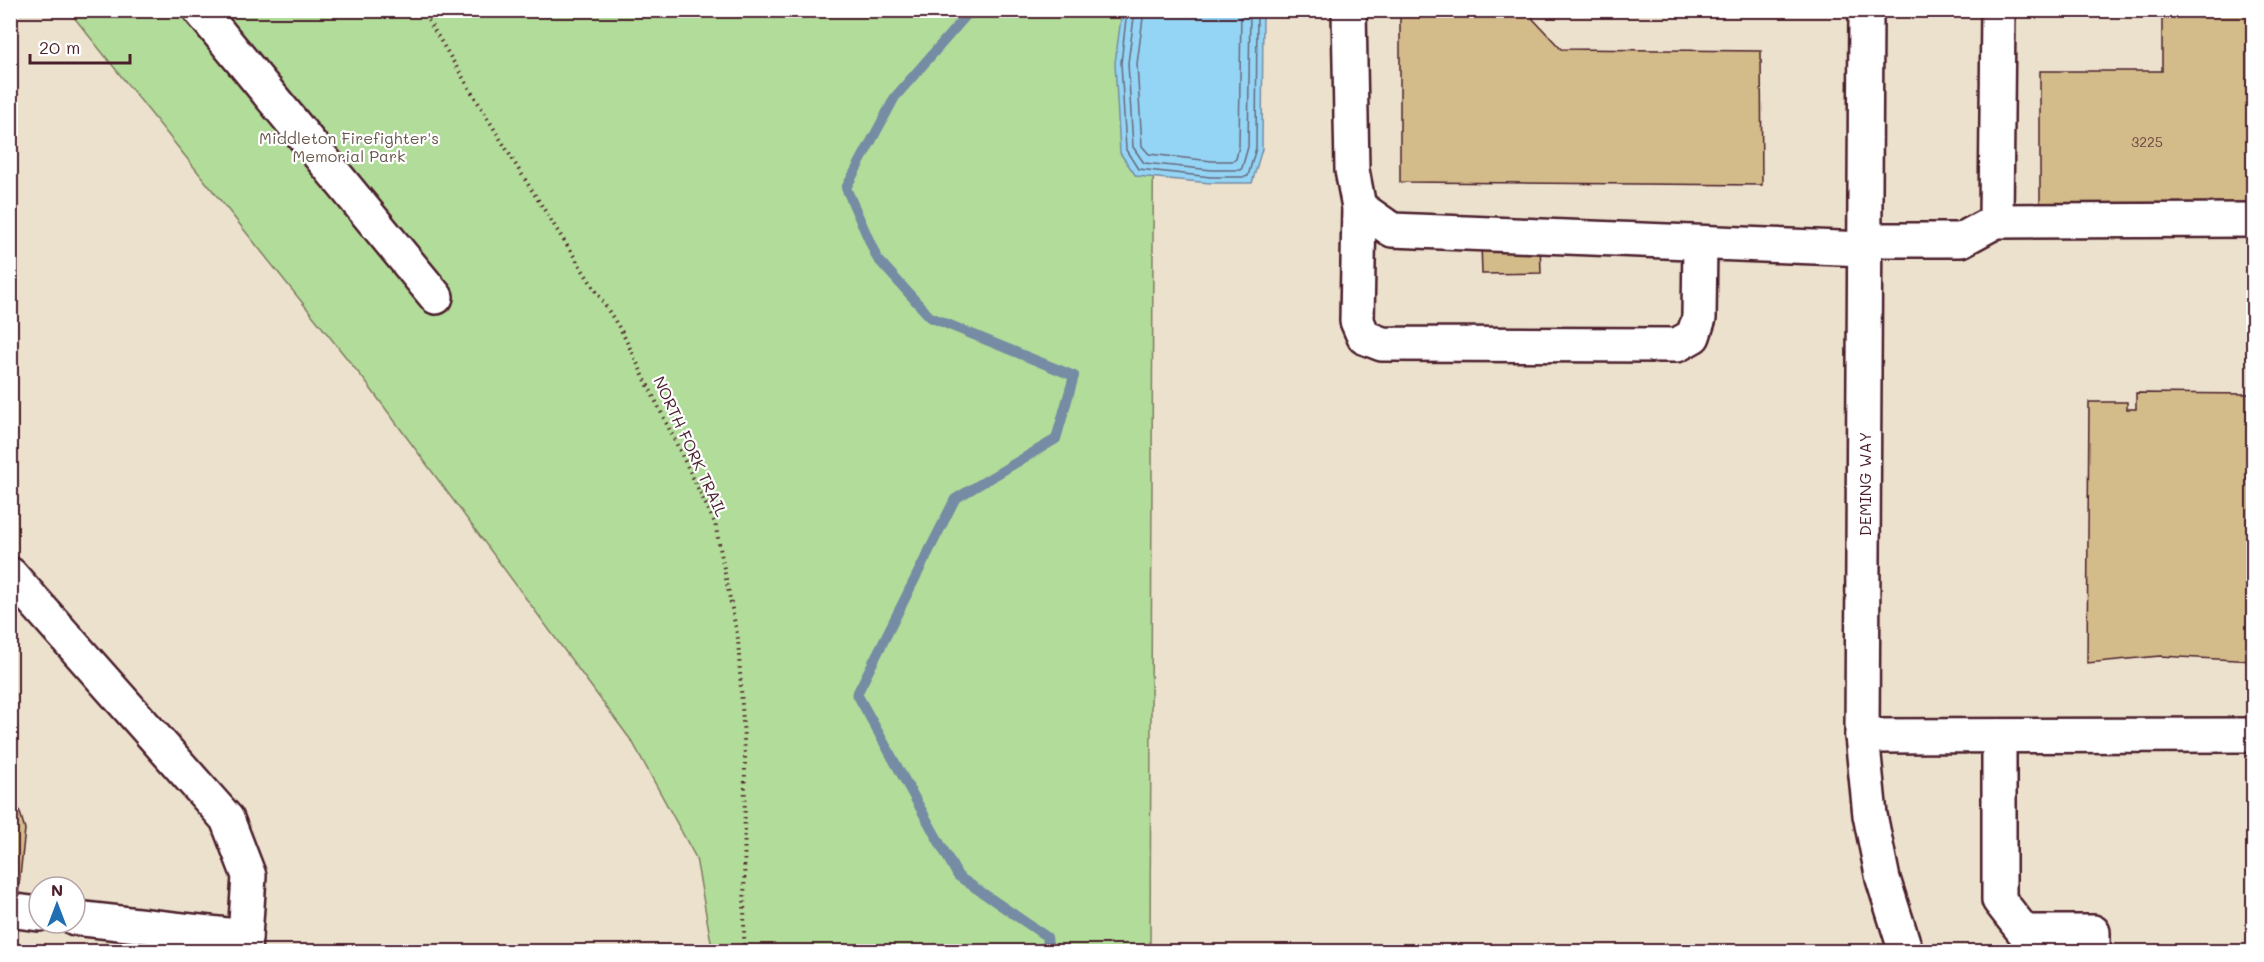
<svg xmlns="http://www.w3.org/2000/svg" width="2264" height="962" font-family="Mali,sans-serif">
  <rect width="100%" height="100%" fill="#f6f1e8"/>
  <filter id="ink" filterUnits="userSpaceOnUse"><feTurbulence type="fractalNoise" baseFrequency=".0167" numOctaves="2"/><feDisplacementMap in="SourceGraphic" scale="12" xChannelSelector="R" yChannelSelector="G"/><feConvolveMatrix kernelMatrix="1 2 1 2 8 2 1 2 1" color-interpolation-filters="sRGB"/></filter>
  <g filter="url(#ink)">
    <g fill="#ece1cc" fill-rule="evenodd">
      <path d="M 10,11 L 69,11 L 365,381 L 633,743 L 696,858 L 711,942 L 711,951 L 11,951 ZM 39,887 L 75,887 L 75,923 L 39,923 Z"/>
      <path d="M 1154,11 L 2253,11 L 2253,951 L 1149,952 Z"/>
    </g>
    <path fill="#b2dc99" stroke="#7e7e62" stroke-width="1.5" d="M 69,11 L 1154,11 L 1150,951 L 711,951 L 711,942 L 696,858 L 633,743 L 365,381 Z"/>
    <path fill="#94d5f5" stroke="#768ca4" stroke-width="1.5" d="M 1122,11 L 1263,11 L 1262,149 L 1252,183 L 1211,183 L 1136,176 L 1120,153 L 1115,63 Z"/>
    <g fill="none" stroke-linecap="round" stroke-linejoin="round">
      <g stroke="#68687c" stroke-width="1.5">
        <path d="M 1127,10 L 1121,63 L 1126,150 L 1138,169 L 1211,177 L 1245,177 L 1248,176 L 1256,148 L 1257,10"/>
        <path d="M 1135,10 L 1128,63 L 1133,147 L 1144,163 L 1212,170 L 1240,170 L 1242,168 L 1248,147 L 1250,10"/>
        <path d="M 1144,10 L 1137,64 L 1142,146 L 1149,154 L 1212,161 L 1233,161 L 1236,159 L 1239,146 L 1241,10"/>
      </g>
      <path stroke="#768ca4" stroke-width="10" d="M 971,10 L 895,97 L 846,188 L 877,258 L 930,317 L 1074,376 L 1056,439 L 955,499 L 857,694 L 958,876 L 1047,937 L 1049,952"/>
    </g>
    <g fill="#d3bb8a" stroke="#4a1f2b" stroke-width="1.5">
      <path d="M 1400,10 L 1533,10 L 1533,19 L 1561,49 L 1761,51 L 1762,185 L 1400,182 Z"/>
      <path d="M 2162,10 L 2254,10 L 2254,210 L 2040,211 L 2040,71 L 2162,71 Z"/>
      <path d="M 1540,241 L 1541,273 L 1482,274 L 1481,243 Z"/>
      <path d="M 2136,393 L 2254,394 L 2254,661 L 2160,656 L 2087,663 L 2089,402 L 2127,402 L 2127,409 L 2136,409 Z"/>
      <path d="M 10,780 L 25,829 L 12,952 L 10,952 Z"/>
    </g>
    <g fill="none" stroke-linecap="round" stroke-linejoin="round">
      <defs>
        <g id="minor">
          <path d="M 200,10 L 436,297"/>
          <path d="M 1349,10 L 1352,170 L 1359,207 L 1392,230 L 1865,249"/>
          <path d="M 1866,10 L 1862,736 L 1870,815 L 1883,879 L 1906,952"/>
          <path d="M 1359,207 L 1357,321 L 1364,337 L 1382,344 L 1677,345 L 1693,336 L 1699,318 L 1700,243"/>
          <path d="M 1996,221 L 1998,10"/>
          <path d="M 1865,240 L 1961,240 L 1996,221 L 2254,220"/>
          <path d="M 10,574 L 227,819 L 249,876 L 244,952"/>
          <path d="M 1862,736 L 2254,735"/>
          <path d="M 1999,736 L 1999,900 L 2024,932 L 2093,932 L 2093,952"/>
          <path d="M 16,911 L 39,914"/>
          <path d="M 75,918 L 245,937"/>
        </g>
      </defs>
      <use href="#minor" stroke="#4a1f2b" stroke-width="38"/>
      <path stroke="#4a1f2b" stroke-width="4" stroke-dasharray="1.5 4.5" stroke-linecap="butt" d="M 422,10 L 519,170 L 622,332 L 715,523 L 738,639 L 745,756 L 744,952"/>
      <use href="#minor" stroke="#fff" stroke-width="33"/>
    </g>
  </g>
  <g text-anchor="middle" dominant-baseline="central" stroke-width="4.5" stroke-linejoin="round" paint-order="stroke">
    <g font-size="14" fill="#6c4643">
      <text x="2147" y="141">3225</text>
    </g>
    <g font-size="16" fill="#69584c" stroke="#fff">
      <text x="349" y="137">Middleton Firefighter's<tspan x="349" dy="18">Memorial Park</tspan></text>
    </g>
    <g font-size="16" fill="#4a1f2b" stroke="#fff">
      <text transform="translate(691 446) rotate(65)">NORTH FORK TRAIL</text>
      <text transform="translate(1864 484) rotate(-90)">DEMING WAY</text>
    </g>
  </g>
  <rect width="2264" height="962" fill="none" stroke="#fff" stroke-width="36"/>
  <rect x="18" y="18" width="2228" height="926" fill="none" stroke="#4a1f2b" stroke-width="2" filter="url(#ink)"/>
  <g transform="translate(57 905)"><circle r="28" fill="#ffffff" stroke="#b7a5aa" stroke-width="1.5"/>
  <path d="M0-4.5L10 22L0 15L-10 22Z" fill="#1f6fb2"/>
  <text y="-9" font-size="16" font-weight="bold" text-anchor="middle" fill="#4a1f2b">N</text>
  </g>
  <path d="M30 54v9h100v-9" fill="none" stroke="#4a1f2b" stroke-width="3"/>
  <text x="39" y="54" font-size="18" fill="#4a1f2b" stroke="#ffffff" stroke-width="4.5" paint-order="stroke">20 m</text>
</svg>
